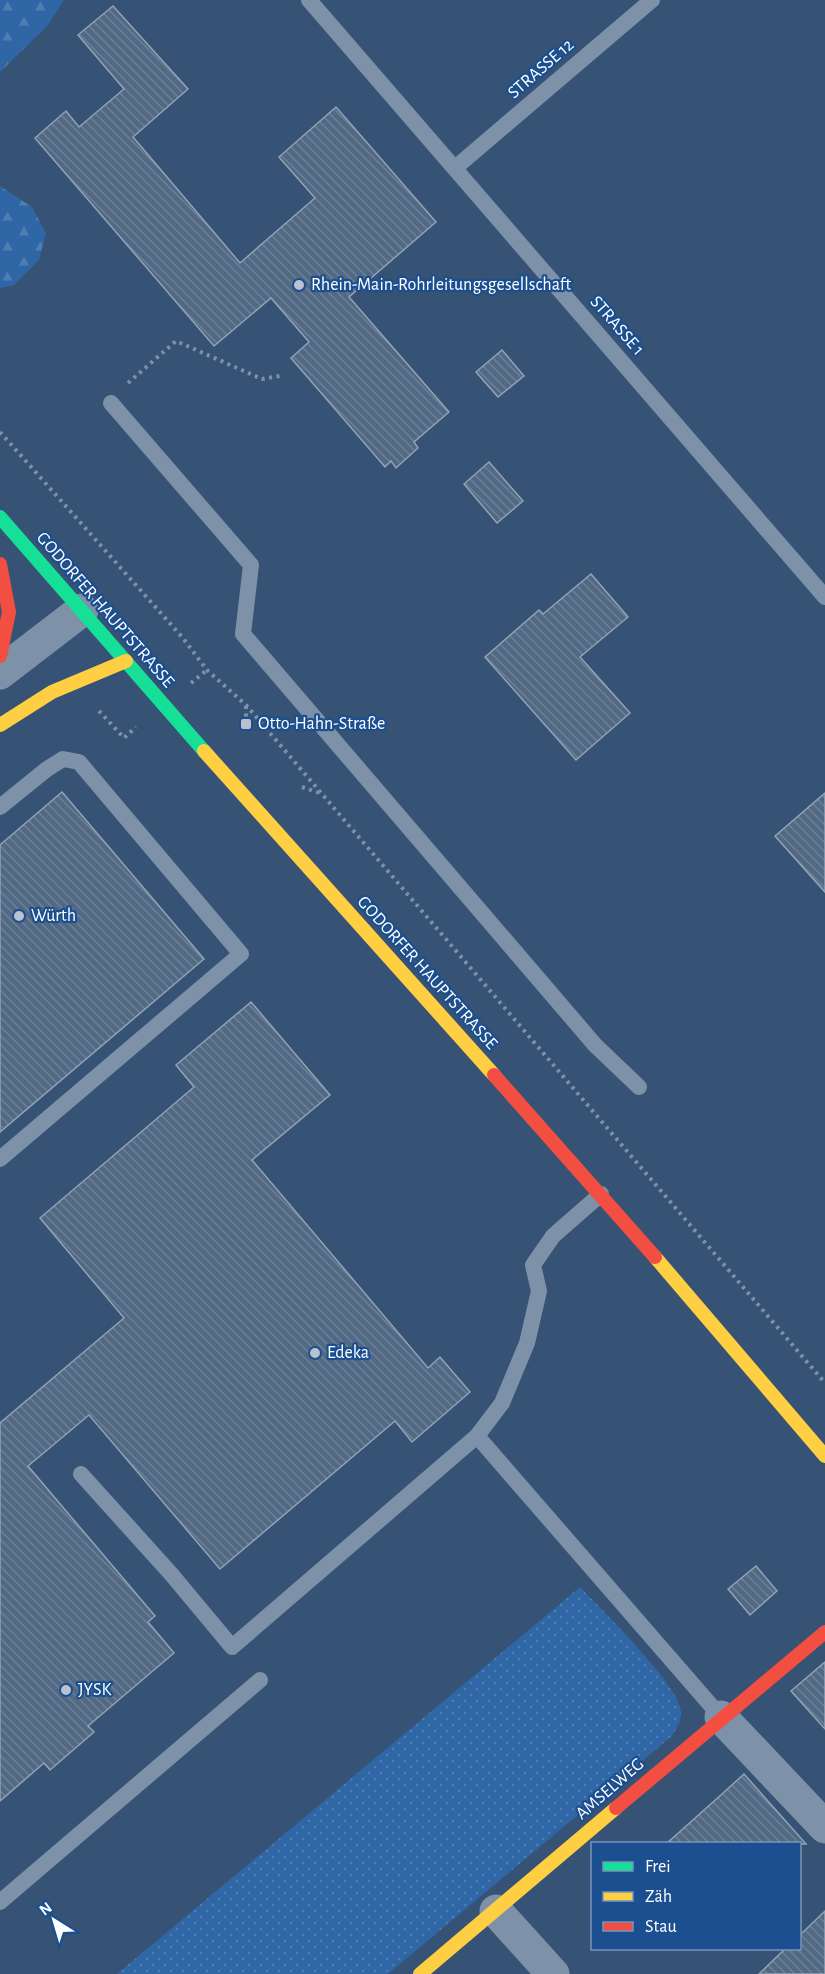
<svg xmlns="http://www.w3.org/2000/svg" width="825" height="1974" font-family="'Alegreya Sans',sans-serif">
  <defs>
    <pattern id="grass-dots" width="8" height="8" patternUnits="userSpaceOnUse" patternTransform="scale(1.5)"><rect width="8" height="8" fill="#2f66a5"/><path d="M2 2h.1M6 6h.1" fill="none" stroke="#4e7db2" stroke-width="1.8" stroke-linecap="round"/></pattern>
    <pattern id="forest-firs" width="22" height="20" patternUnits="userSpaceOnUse" patternTransform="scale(1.5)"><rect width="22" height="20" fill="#2f66a5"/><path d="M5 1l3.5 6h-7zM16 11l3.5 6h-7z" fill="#4e7db2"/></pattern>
    <pattern id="building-back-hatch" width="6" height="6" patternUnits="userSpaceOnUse" patternTransform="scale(1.5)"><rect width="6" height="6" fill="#526984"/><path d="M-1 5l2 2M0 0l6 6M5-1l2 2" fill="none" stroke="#6c8096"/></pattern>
  </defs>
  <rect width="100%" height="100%" fill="#365274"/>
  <path fill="url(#grass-dots)" d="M 580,1587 C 600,1608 676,1683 680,1707 C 683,1719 678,1726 672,1736 L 388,1974 L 117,1974 Z"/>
  <g fill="url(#forest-firs)">
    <path d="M 0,0 L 64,0 L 47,26 L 0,72 Z"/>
    <path d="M 0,186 L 32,207 L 46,233 L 39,260 L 14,285 L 0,288 Z"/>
  </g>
  <g fill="url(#building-back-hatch)" stroke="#92a2b6" stroke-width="1.5">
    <path d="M 113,6 L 188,89 L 133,137 L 240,263 L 315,198 L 279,157 L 336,107 L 436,222 L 349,297 L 449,412 L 414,442 L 418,448 L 396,468 L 391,461 L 385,467 L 291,358 L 309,342 L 271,298 L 214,346 L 35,138 L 66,111 L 79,127 L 124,89 L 78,35 Z"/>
    <path d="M 502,350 L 524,376 L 498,397 L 476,372 Z"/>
    <path d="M 489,462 L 523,501 L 497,523 L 464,484 Z"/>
    <path d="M 591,574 L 628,617 L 580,657 L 630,713 L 576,760 L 485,657 L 539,610 L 543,614 Z"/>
    <path d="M 62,792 L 204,959 L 0,1132 L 0,845 Z"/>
    <path d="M 825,793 L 825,892 L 775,836 Z"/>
    <path d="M 251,1002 L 330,1095 L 252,1160 L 428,1368 L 440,1357 L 470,1392 L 412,1442 L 395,1421 L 220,1569 L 89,1415 L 28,1466 L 155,1616 L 148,1622 L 174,1653 L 88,1726 L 94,1732 L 50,1770 L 44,1763 L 0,1801 L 0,1423 L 124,1318 L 40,1218 L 194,1087 L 176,1065 Z"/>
    <path d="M 756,1566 L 777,1591 L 750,1615 L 728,1589 Z"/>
    <path d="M 825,1662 L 825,1729 L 791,1691 Z"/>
    <path d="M 744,1774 L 806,1844 L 666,1844 L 722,1794 Z"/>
    <path d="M 825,1911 L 825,1974 L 759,1974 L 786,1948 L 800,1948 L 800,1935 Z"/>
  </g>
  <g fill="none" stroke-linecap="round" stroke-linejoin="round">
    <g stroke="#7d92a8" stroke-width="4" stroke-dasharray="3 4.5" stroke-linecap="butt">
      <path d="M 128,383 L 176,341 L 262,379 L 280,376"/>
      <path d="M 0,432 L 182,637 L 207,670 L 246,705 L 825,1383"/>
      <path d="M 191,683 L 207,670"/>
      <path d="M 99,711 L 124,738 L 136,727"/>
      <path d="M 246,724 L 246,706"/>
      <path d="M 302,787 L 322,794"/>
    </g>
    <g stroke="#7d92a8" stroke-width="16">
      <path d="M 309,0 L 825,597"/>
      <path d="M 455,168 L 652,0"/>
      <path d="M 111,403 L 251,565 L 243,634 L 595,1045 L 639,1087"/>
      <path d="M 0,807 L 47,769 L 63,759 L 79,762 L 241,954 L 0,1159"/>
      <path d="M 477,1436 L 721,1717"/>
      <path d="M 81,1474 L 172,1575 L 232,1647 L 477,1436 L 502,1403 L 527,1343 L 539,1291 L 533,1265 L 553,1236 L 601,1194"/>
      <path d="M 0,1902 L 260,1680"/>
    </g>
    <g stroke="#7d92a8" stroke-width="33">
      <path d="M 0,673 L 82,610"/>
      <path d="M 721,1717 L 825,1827"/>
      <path d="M 496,1911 L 553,1974"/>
    </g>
    <path stroke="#16e098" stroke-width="14" d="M 0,517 L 204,751"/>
    <g stroke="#ffcf43" stroke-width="14">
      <path d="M 0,725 L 52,692 L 126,661"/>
      <path d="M 204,751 L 494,1075"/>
      <path d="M 655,1257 L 825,1456"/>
      <path d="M 420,1974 L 616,1808"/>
    </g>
    <g stroke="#f24e42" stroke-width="14">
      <path d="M 0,564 L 9,612 L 0,656"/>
      <path d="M 494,1075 L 655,1257"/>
      <path d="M 616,1808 L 825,1632"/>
    </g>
  </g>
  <g fill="#b9c2ce" stroke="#1b4f8f" stroke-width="2">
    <circle cx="299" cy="285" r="6"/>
    <rect x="240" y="718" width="12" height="12" rx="3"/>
    <circle cx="19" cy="916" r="6"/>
    <circle cx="315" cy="1353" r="6"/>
    <circle cx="66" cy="1690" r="6"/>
  </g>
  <g text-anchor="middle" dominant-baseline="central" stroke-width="4.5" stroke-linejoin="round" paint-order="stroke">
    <g font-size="18" fill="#fff" stroke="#1b4f8f">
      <text transform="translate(541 69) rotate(-41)">STRASSE 12</text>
      <text transform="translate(617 326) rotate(49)">STRASSE 1</text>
      <text transform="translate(105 610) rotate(49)">GODORFER HAUPTSTRASSE</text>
      <text transform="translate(427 973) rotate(48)">GODORFER HAUPTSTRASSE</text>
      <text transform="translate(610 1789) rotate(-41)">AMSELWEG</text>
    </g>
    <g font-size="18" fill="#fff" stroke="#1b4f8f" text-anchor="start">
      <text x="311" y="285">Rhein-Main-Rohrleitungsgesellschaft</text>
      <text x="258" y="724">Otto-Hahn-Straße</text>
      <text x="31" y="916">Würth</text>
      <text x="327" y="1353">Edeka</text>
      <text x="78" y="1690">JYSK</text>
    </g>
  </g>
  <rect x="591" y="1842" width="210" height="108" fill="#1b4f8f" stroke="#7695bc" stroke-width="1.5"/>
  <rect x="603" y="1862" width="30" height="9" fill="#16e098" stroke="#7695bc" stroke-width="1.5"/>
  <text x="645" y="1872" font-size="18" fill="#ffffff">Frei</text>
  <rect x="603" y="1892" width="30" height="9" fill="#ffcf43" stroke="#7695bc" stroke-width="1.5"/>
  <text x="645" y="1902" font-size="18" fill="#ffffff">Zäh</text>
  <rect x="603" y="1922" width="30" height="9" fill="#f24e42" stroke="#7695bc" stroke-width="1.5"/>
  <text x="645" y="1932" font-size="18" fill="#ffffff">Stau</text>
  <g transform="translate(54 1920) rotate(323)" stroke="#1b4f8f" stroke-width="4.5" paint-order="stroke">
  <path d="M0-4.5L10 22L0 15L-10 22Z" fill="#ffffff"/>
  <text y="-9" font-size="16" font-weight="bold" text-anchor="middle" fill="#ffffff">N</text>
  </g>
</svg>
